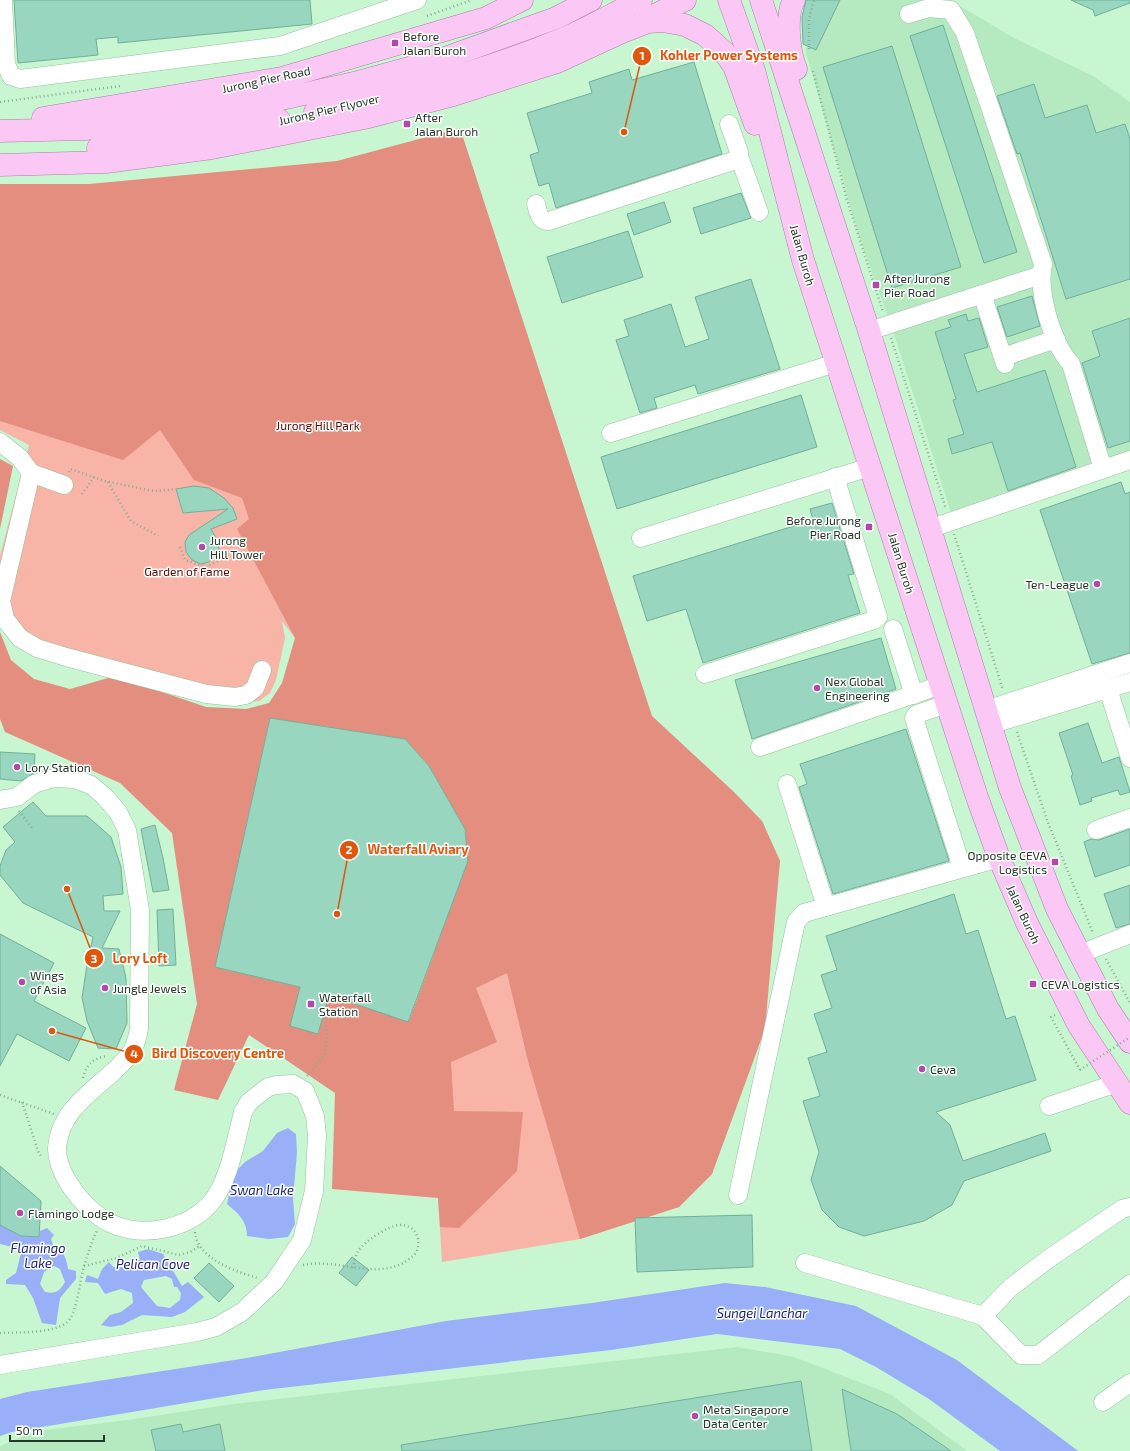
<svg xmlns="http://www.w3.org/2000/svg" width="1130" height="1451" font-family="'Exo 2',sans-serif">
  <rect width="100%" height="100%" fill="#c7f6d0"/>
  <g fill="#b5eac0">
    <path d="M 817,0 L 950,0 L 1014,38 L 1093,76 L 1130,102 L 1130,467 L 956,528 L 894,334 L 857,230 L 806,53 L 809,13 Z"/>
    <path d="M 738,1347 L 794,1357 L 890,1394 L 967,1451 L 0,1451 L 0,1446 L 36,1431 L 128,1420 L 233,1404 Z"/>
  </g>
  <path fill="#f7b4a7" d="M 0,184 L 622,726 L 688,787 L 762,821 L 780,861 L 712,1174 L 679,1207 L 580,1239 L 442,1262 L 427,1018 L 467,732 L 295,638 L 282,621 L 285,638 L 276,680 L 270,693 L 259,701 L 236,703 L 51,660 L 0,618 L 0,556 L 29,445 L 0,430 Z"/>
  <g fill="#e48e7f" fill-rule="evenodd">
    <path d="M 460,128 L 652,716 L 734,792 L 762,821 L 780,861 L 765,1029 L 712,1174 L 679,1207 L 580,1239 L 528,1061 L 507,973 L 476,988 L 497,1042 L 451,1062 L 454,1111 L 523,1112 L 517,1171 L 459,1228 L 440,1227 L 438,1198 L 332,1189 L 335,1093 L 249,1035 L 218,1100 L 174,1090 L 197,1004 L 172,833 L 120,783 L 5,732 L 0,719 L 0,632 L 11,660 L 34,679 L 70,689 L 115,676 L 206,707 L 246,709 L 269,703 L 282,683 L 295,638 L 237,529 L 249,519 L 242,498 L 194,480 L 160,430 L 123,460 L 0,421 L 0,184 L 89,184 L 337,161 ZM 270,718 L 405,739 L 429,766 L 465,829 L 468,861 L 409,1021 L 300,987 L 215,967 Z"/>
    <path d="M 0,459 L 13,466 L 0,529 Z"/>
  </g>
  <g fill="#99aff8" fill-rule="evenodd">
    <path d="M 288,1128 L 296,1134 L 297,1152 L 293,1199 L 295,1224 L 288,1237 L 269,1239 L 247,1236 C 247,1221 239,1214 227,1204 L 233,1174 L 245,1162 L 263,1151 L 277,1133 Z"/>
    <path d="M 0,1225 L 21,1236 L 39,1237 L 40,1231 L 47,1228 L 54,1235 L 51,1239 L 53,1245 C 63,1248 67,1260 68,1269 L 76,1271 L 76,1279 L 60,1298 L 56,1325 L 42,1323 L 33,1298 L 25,1285 L 6,1284 L 6,1280 L 16,1273 L 21,1253 L 17,1248 L 0,1244 ZM 54,1266 L 60,1269 L 65,1282 C 59,1292 56,1294 45,1292 L 40,1284 L 44,1272 Z"/>
    <path d="M 148,1249 L 163,1254 L 182,1286 L 188,1282 L 204,1297 L 185,1312 L 172,1317 L 142,1315 L 122,1325 L 110,1327 L 101,1325 L 110,1315 L 121,1312 L 133,1303 L 132,1293 L 121,1289 L 105,1294 L 98,1283 L 85,1282 L 87,1275 L 98,1279 L 102,1269 L 109,1262 L 113,1267 C 123,1268 127,1267 133,1259 L 140,1260 L 138,1252 ZM 166,1276 L 172,1279 L 174,1287 L 177,1287 L 181,1293 L 180,1300 L 170,1308 L 157,1306 L 141,1287 L 144,1280 Z"/>
    <path d="M 725,1283 L 765,1287 L 856,1306 L 957,1360 L 1078,1451 L 1000,1451 L 929,1399 L 876,1367 L 840,1349 L 717,1334 L 611,1350 L 264,1390 L 12,1432 L 0,1436 L 0,1399 L 27,1392 L 247,1358 L 446,1321 L 592,1303 Z"/>
  </g>
  <g fill="#98d6c0" stroke="#72af9a">
    <path d="M 14,0 L 310,0 L 312,24 L 118,43 L 118,37 L 96,39 L 98,55 L 18,63 Z"/>
    <path d="M 806,0 L 840,0 L 816,50 L 803,44 L 802,17 Z"/>
    <path d="M 1071,0 L 1130,0 L 1130,3 L 1095,16 L 1093,10 Z"/>
    <path d="M 943,25 L 1017,252 L 984,263 L 910,36 Z"/>
    <path d="M 892,46 L 961,267 L 892,288 L 823,67 Z"/>
    <path d="M 694,62 L 722,154 L 556,208 L 549,183 L 539,186 L 530,155 L 539,152 L 527,113 L 592,93 L 589,82 L 629,69 L 632,80 Z"/>
    <path d="M 1034,84 L 1045,118 L 1087,105 L 1096,133 L 1125,124 L 1130,139 L 1130,279 L 1066,299 L 1020,153 L 1017,154 L 997,96 Z"/>
    <path d="M 741,193 L 751,218 L 701,234 L 693,208 Z"/>
    <path d="M 664,202 L 671,222 L 634,235 L 627,214 Z"/>
    <path d="M 628,231 L 643,277 L 562,303 L 547,257 Z"/>
    <path d="M 751,279 L 780,369 L 698,394 L 695,385 L 654,398 L 657,408 L 640,413 L 616,340 L 629,336 L 624,320 L 671,304 L 685,347 L 709,339 L 695,297 Z"/>
    <path d="M 1032,296 L 1040,326 L 1007,337 L 997,307 Z"/>
    <path d="M 966,314 L 968,321 L 979,318 L 988,347 L 964,354 L 977,392 L 1045,370 L 1076,467 L 1008,491 L 992,442 L 952,454 L 948,439 L 964,434 L 953,400 L 956,399 L 935,332 L 951,327 L 948,320 Z"/>
    <path d="M 1130,318 L 1130,441 L 1108,448 L 1082,363 L 1100,356 L 1092,331 Z"/>
    <path d="M 801,395 L 817,447 L 617,509 L 601,457 Z"/>
    <path d="M 1121,482 L 1125,494 L 1130,492 L 1130,653 L 1092,664 L 1040,510 Z"/>
    <path d="M 194,486 L 209,488 L 224,498 L 233,508 L 237,519 L 211,529 L 218,541 L 219,552 L 209,562 L 201,564 L 192,560 L 186,552 L 185,542 L 189,535 L 228,509 L 183,513 L 176,489 Z"/>
    <path d="M 832,503 L 854,574 L 848,575 L 860,613 L 703,663 L 686,609 L 647,621 L 633,576 L 813,520 L 810,509 Z"/>
    <path d="M 881,638 L 896,689 L 752,739 L 735,680 Z"/>
    <path d="M 270,718 L 405,739 L 429,766 L 465,829 L 468,861 L 408,1022 L 329,995 L 318,1034 L 290,1026 L 300,987 L 215,967 Z"/>
    <path d="M 1088,723 L 1102,763 L 1119,757 L 1130,792 L 1120,795 L 1118,790 L 1091,798 L 1092,801 L 1080,805 L 1071,776 L 1073,775 L 1059,733 Z"/>
    <path d="M 906,729 L 949,861 L 833,894 L 799,787 L 807,784 L 800,764 Z"/>
    <path d="M 0,752 L 35,754 L 34,773 L 21,781 L 0,779 Z"/>
    <path d="M 33,802 L 46,816 L 87,816 L 111,837 L 121,867 L 123,894 L 103,896 L 104,911 L 120,911 L 102,948 L 119,949 L 126,978 L 127,1023 L 116,1049 L 98,1048 L 87,1021 L 82,998 L 87,965 L 93,937 L 23,903 L 0,875 L 0,866 L 6,850 L 15,842 L 3,827 Z"/>
    <path d="M 155,825 L 163,858 L 169,890 L 153,892 L 141,829 Z"/>
    <path d="M 1130,829 L 1130,865 L 1095,877 L 1084,842 L 1091,839 L 1099,840 Z"/>
    <path d="M 1130,885 L 1130,924 L 1116,928 L 1104,894 Z"/>
    <path d="M 954,894 L 966,934 L 978,930 L 1006,1019 L 1015,1016 L 1036,1080 L 936,1112 L 950,1125 L 963,1161 L 1045,1133 L 1051,1151 L 964,1181 L 952,1205 L 924,1221 L 864,1236 L 839,1227 L 822,1210 L 811,1180 L 819,1152 L 803,1101 L 820,1096 L 808,1058 L 827,1052 L 814,1014 L 832,1008 L 821,975 L 837,970 L 826,936 Z"/>
    <path d="M 173,909 L 176,965 L 159,966 L 157,910 Z"/>
    <path d="M 0,934 L 54,963 L 34,1001 L 86,1028 L 69,1061 L 17,1034 L 0,1066 Z"/>
    <path d="M 0,1166 L 41,1201 L 39,1237 L 21,1236 L 0,1225 Z"/>
    <path d="M 752,1215 L 753,1267 L 637,1272 L 635,1218 Z"/>
    <path d="M 352,1257 L 369,1270 L 356,1286 L 339,1273 Z"/>
    <path d="M 209,1263 L 234,1286 L 219,1302 L 194,1278 Z"/>
    <path d="M 801,1381 L 812,1451 L 402,1451 L 401,1445 Z"/>
    <path d="M 842,1389 L 897,1414 L 951,1451 L 851,1451 Z"/>
    <path d="M 181,1424 L 183,1432 L 220,1424 L 225,1451 L 156,1451 L 151,1430 Z"/>
  </g>
  <g fill="none" stroke-linecap="round" stroke-linejoin="round">
    <defs>
      <g id="minor">
        <path d="M 3,0 L 6,64 L 11,76 L 20,79 L 280,46 L 417,0"/>
        <path d="M 909,14 L 929,8 L 951,10 L 965,33 L 1043,264 C 1037,292 1052,343 1071,364 L 1103,469"/>
        <path d="M 739,156 L 759,212"/>
        <path d="M 536,204 C 538,212 540,222 549,221 L 736,160 L 739,156 L 739,152 L 729,124"/>
        <path d="M 982,294 L 1005,364"/>
        <path d="M 869,331 L 1041,275"/>
        <path d="M 1003,357 L 1056,339"/>
        <path d="M 611,433 L 836,363"/>
        <path d="M 0,442 L 20,458 L 31,473"/>
        <path d="M 31,473 L 1,601 L 5,619 L 20,638 L 37,648 L 66,657 L 206,694 L 235,697 L 246,695 L 255,688 L 262,670"/>
        <path d="M 31,473 L 64,485"/>
        <path d="M 929,529 L 1130,460"/>
        <path d="M 641,538 L 870,467"/>
        <path d="M 893,629 L 914,695"/>
        <path d="M 705,674 L 874,620 L 878,617 L 835,477"/>
        <path d="M 1108,689 L 1130,758"/>
        <path d="M 947,704 L 917,714 L 914,718 L 962,868"/>
        <path d="M 986,710 L 1130,663"/>
        <path d="M 990,725 L 1130,682"/>
        <path d="M 760,747 L 941,685"/>
        <path d="M 787,784 L 826,907"/>
        <path d="M 0,800 L 17,797 L 34,784 L 54,778 L 75,779 L 91,785 L 104,796 L 118,812 L 127,830 L 140,910 L 139,1028 C 138,1036 136,1043 132,1051 C 128,1058 120,1065 114,1071 C 90,1093 59,1112 57,1149 C 57,1161 62,1172 68,1182 C 79,1200 97,1219 117,1226 C 148,1237 187,1228 209,1205 C 229,1184 236,1139 243,1112 L 249,1102 L 268,1087 L 277,1085 L 293,1084 L 305,1091 L 315,1116 L 317,1136 L 314,1191 L 302,1240 L 274,1282 L 242,1312 L 216,1327 L 197,1332 L 0,1365"/>
        <path d="M 1096,830 L 1130,818"/>
        <path d="M 1080,954 L 1130,934"/>
        <path d="M 1049,1106 L 1117,1083"/>
        <path d="M 738,1195 L 796,922 L 804,913 L 999,858"/>
        <path d="M 1130,1207 L 1122,1209 L 1051,1257 L 1011,1287 L 983,1316 L 1021,1355 L 1038,1355 L 1130,1284"/>
        <path d="M 805,1263 L 983,1316"/>
        <path d="M 1103,1402 L 1130,1383"/>
      </g>
      <g id="major">
        <path d="M 729,0 L 754,70 L 803,260 L 977,797 L 999,858 L 1027,923 L 1079,1026 L 1130,1103"/>
        <path d="M 761,0 L 869,331 L 1010,788 L 1057,909 L 1108,1009 L 1130,1042"/>
        <path d="M 794,0 C 785,16 789,52 796,69"/>
        <path d="M 645,20 L 685,0"/>
        <path d="M 315,112 C 400,94 485,71 565,38 C 591,27 616,12 641,0"/>
        <path d="M 43,118 L 282,78 L 486,18 L 522,0"/>
        <path d="M 0,131 L 85,129 L 263,103 L 354,83 L 445,58 L 556,18 L 591,0"/>
        <path d="M 98,148 L 279,120"/>
        <path d="M 0,165 L 106,162 L 212,148 L 364,118 L 453,95 L 557,62 L 622,32 L 648,22 L 663,21 L 685,25 L 705,35 L 724,52 L 734,66 L 755,124"/>
      </g>
    </defs>
    <use href="#minor" stroke="#95c29e" stroke-width="19"/>
    <use href="#major" stroke="#ad7ea8" stroke-width="23"/>
    <g stroke="#89ae90" stroke-width="2.5" stroke-dasharray="1 3" stroke-linecap="butt">
      <path d="M 427,16 L 472,0"/>
      <path d="M 809,49 L 809,19 L 814,0"/>
      <path d="M 813,71 L 847,200 L 883,312"/>
      <path d="M 0,102 L 120,86"/>
      <path d="M 891,338 L 946,509"/>
      <path d="M 69,472 L 70,469 L 105,481 L 154,491 L 176,489"/>
      <path d="M 108,482 L 131,521 L 158,536"/>
      <path d="M 82,494 L 94,477"/>
      <path d="M 954,534 L 1003,690"/>
      <path d="M 180,547 L 185,560 L 206,567 L 210,578"/>
      <path d="M 206,567 L 220,560"/>
      <path d="M 1017,732 L 1047,820 L 1093,933"/>
      <path d="M 19,811 L 32,828"/>
      <path d="M 1106,959 L 1130,1003"/>
      <path d="M 1055,1015 L 1051,1017 L 1080,1070"/>
      <path d="M 307,1076 L 325,1054 L 327,1033 L 324,1013"/>
      <path d="M 83,1078 C 86,1064 95,1057 108,1056"/>
      <path d="M 0,1095 L 54,1114"/>
      <path d="M 22,1102 L 38,1151 L 42,1158"/>
      <path d="M 195,1232 C 197,1259 237,1272 258,1278"/>
      <path d="M 303,1265 C 341,1257 384,1286 416,1253 C 422,1240 416,1224 399,1225 C 388,1226 365,1241 358,1251 C 355,1256 354,1263 353,1269"/>
      <path d="M 84,1266 L 117,1258 L 142,1246 L 179,1255 L 190,1252 L 200,1246"/>
      <path d="M 0,1333 C 19,1332 50,1334 66,1323 C 77,1316 80,1279 84,1266 C 88,1254 91,1242 97,1231"/>
    </g>
    <use href="#minor" stroke="#fff" stroke-width="18"/>
    <use href="#major" stroke="#fbc8f5" stroke-width="22"/>
    <path stroke="#89ae90" stroke-width="2.5" stroke-dasharray="1 3" stroke-linecap="butt" d="M 1080,1070 L 1130,1037"/>
  </g>
  <g fill="#b248a9" stroke="#fff" stroke-width="1.5">
    <rect x="391" y="39" width="8" height="8" rx="2"/>
    <rect x="403" y="120" width="8" height="8" rx="2"/>
    <rect x="872" y="281" width="8" height="8" rx="2"/>
    <rect x="865" y="523" width="8" height="8" rx="2"/>
    <circle cx="202" cy="547" r="4"/>
    <circle cx="1097" cy="584" r="4"/>
    <circle cx="817" cy="688" r="4"/>
    <circle cx="17" cy="767" r="4"/>
    <rect x="1051" y="858" width="8" height="8" rx="2"/>
    <circle cx="22" cy="982" r="4"/>
    <rect x="1029" y="980" width="8" height="8" rx="2"/>
    <circle cx="105" cy="988" r="4"/>
    <rect x="307" y="1000" width="8" height="8" rx="2"/>
    <circle cx="922" cy="1069" r="4"/>
    <circle cx="20" cy="1213" r="4"/>
    <circle cx="695" cy="1416" r="4"/>
  </g>
  <g text-anchor="middle" dominant-baseline="central" stroke-width="3" stroke-linejoin="round" paint-order="stroke">
    <g font-size="12" fill="#233627" stroke="#fff" text-anchor="start">
      <text x="403" y="36">Before<tspan x="403" dy="14">Jalan Buroh</tspan></text>
      <text x="415" y="117">After<tspan x="415" dy="14">Jalan Buroh</tspan></text>
      <text x="884" y="278">After Jurong<tspan x="884" dy="14">Pier Road</tspan></text>
      <text x="861" y="520" text-anchor="end">Before Jurong<tspan x="861" dy="14">Pier Road</tspan></text>
      <text x="210" y="540">Jurong<tspan x="210" dy="14">Hill Tower</tspan></text>
      <text x="1089" y="584" text-anchor="end">Ten-League</text>
      <text x="825" y="681">Nex Global<tspan x="825" dy="14">Engineering</tspan></text>
      <text x="25" y="767">Lory Station</text>
      <text x="1047" y="855" text-anchor="end">Opposite CEVA<tspan x="1047" dy="14">Logistics</tspan></text>
      <text x="30" y="975">Wings<tspan x="30" dy="14">of Asia</tspan></text>
      <text x="1041" y="984">CEVA Logistics</text>
      <text x="113" y="988">Jungle Jewels</text>
      <text x="319" y="997">Waterfall<tspan x="319" dy="14">Station</tspan></text>
      <text x="930" y="1069">Ceva</text>
      <text x="28" y="1213">Flamingo Lodge</text>
      <text x="703" y="1409">Meta Singapore<tspan x="703" dy="14">Data Center</tspan></text>
    </g>
    <g font-size="12" fill="#233627" stroke="#fff">
      <text transform="translate(266 79) rotate(-12)">Jurong Pier Road</text>
      <text transform="translate(329 109) rotate(-13)">Jurong Pier Flyover</text>
      <text transform="translate(803 255) rotate(74)">Jalan Buroh</text>
      <text transform="translate(902 563) rotate(73)">Jalan Buroh</text>
      <text transform="translate(1024 914) rotate(65)">Jalan Buroh</text>
    </g>
    <g font-size="12" fill="#570902" stroke="#fff">
      <text x="318" y="425">Jurong Hill Park</text>
      <text x="187" y="571">Garden of Fame</text>
    </g>
    <g font-size="13" font-style="italic" fill="#192172" stroke="#fff">
      <text x="262" y="1190">Swan Lake</text>
      <text x="38" y="1248">Flamingo<tspan x="38" dy="15">Lake</tspan></text>
      <text x="153" y="1264">Pelican Cove</text>
      <text x="762" y="1313">Sungei Lanchar</text>
    </g>
  </g>
  <path fill="none" stroke="#de570d" stroke-width="1.5" d="M624 132L642 56M337 914L349 850M67 889L94 958M52 1031L134 1054"/>
  <g fill="#de570d" stroke="#fff" stroke-width="1.5">
    <circle cx="624" cy="132" r="4"/>
    <circle cx="337" cy="914" r="4"/>
    <circle cx="67" cy="889" r="4"/>
    <circle cx="52" cy="1031" r="4"/>
    <circle cx="642" cy="56" r="10"/>
    <circle cx="349" cy="850" r="10"/>
    <circle cx="94" cy="958" r="10"/>
    <circle cx="134" cy="1054" r="10"/>
  </g>
  <g font-size="12" text-anchor="middle" font-weight="bold" fill="#fff">
    <text x="642" y="60">1</text>
    <text x="349" y="854">2</text>
    <text x="94" y="963">3</text>
    <text x="134" y="1058">4</text>
  </g>
  <g font-size="13" text-anchor="middle" font-weight="bold" fill="#de570d" stroke="#fff" stroke-width="3" stroke-linejoin="round" paint-order="stroke">
    <text x="729" y="60">Kohler Power Systems</text>
    <text x="418" y="854">Waterfall Aviary</text>
    <text x="140" y="963">Lory Loft</text>
    <text x="218" y="1058">Bird Discovery Centre</text>
  </g>
  <path d="M10 1435v6h94v-6" fill="none" stroke="#233627" stroke-width="2"/>
  <text x="16" y="1435" font-size="12" fill="#233627" stroke="#ffffff" stroke-width="3" paint-order="stroke">50 m</text>
</svg>
